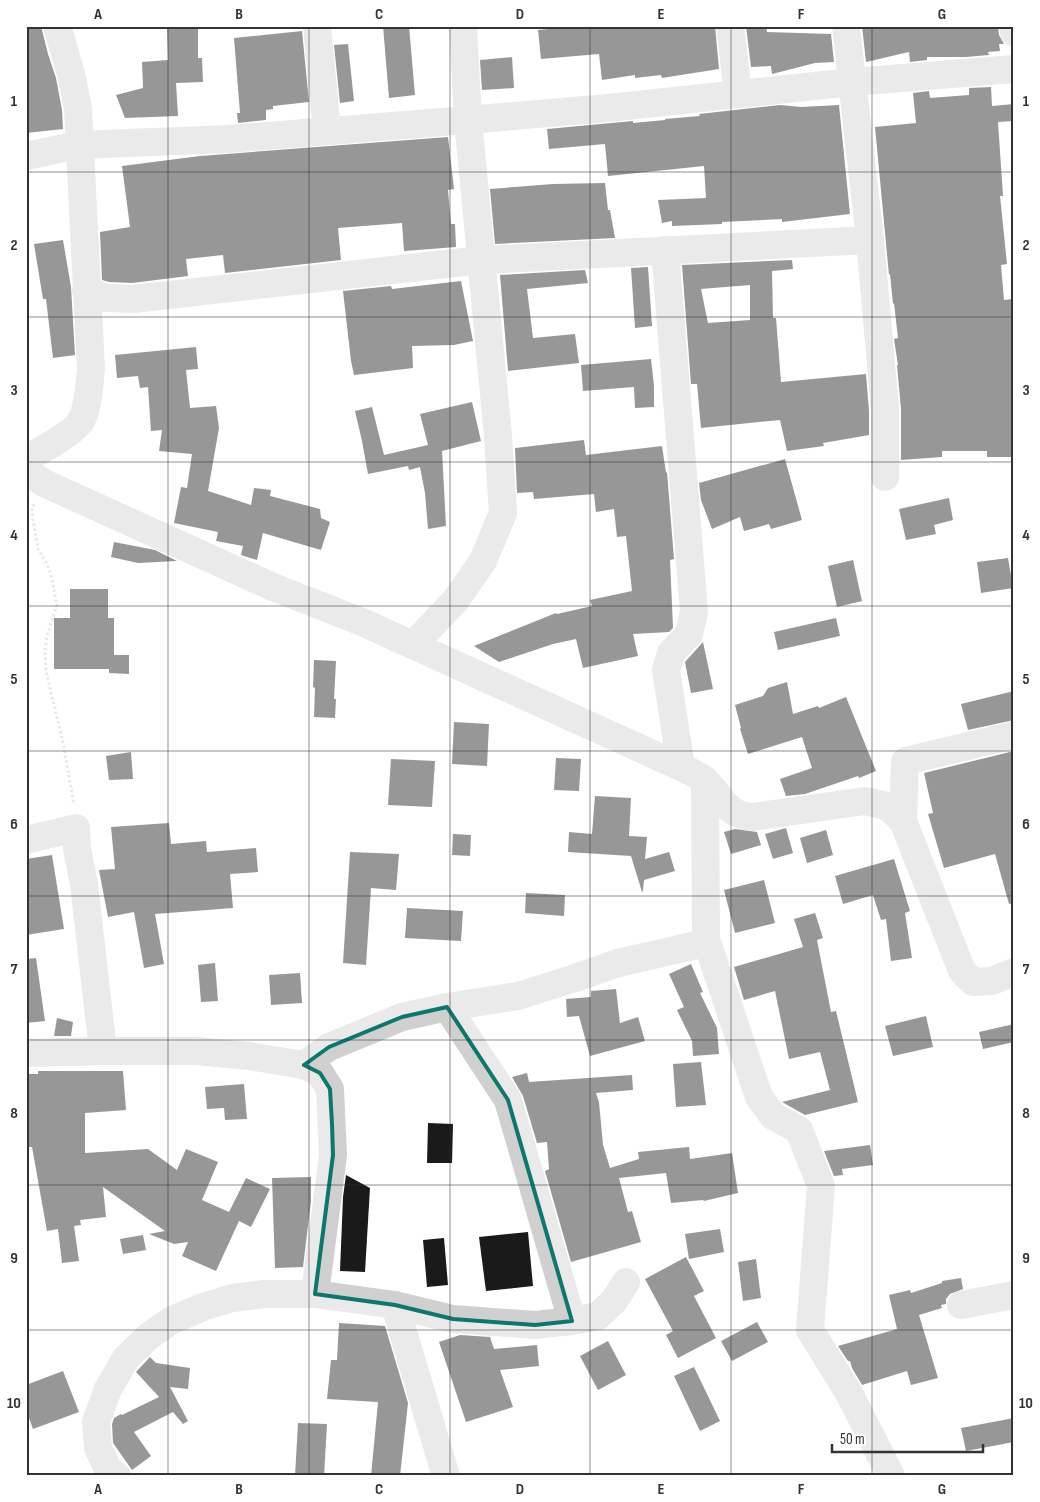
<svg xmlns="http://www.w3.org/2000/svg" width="1040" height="1502" font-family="'Sofia Sans Condensed',sans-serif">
  <rect width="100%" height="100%" fill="#fff"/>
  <g fill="#1a1a1a" fill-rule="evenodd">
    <path d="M 26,26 L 41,26 L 48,54 L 56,78 L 62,110 L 63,129 L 26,133 Z"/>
    <path d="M 167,26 L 198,26 L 198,58 L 202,58 L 203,82 L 176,83 L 178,116 L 125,118 L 116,95 L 143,88 L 142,62 L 168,60 Z"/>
    <path d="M 383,26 L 409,26 L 415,95 L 389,98 Z"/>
    <path d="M 580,26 L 715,26 L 719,69 L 662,78 L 661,75 L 635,78 L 635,75 L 602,80 L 599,54 L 541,59 L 538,30 Z"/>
    <path d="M 746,26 L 766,26 L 767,32 L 831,34 L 834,62 L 815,63 L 772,74 L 771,66 L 751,67 Z"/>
    <path d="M 862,26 L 915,26 L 915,29 L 932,26 L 998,26 L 999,35 L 1004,44 L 999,44 L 1000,51 L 988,52 L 989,55 L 966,57 L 927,57 L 927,60 L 910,62 L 909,52 L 866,62 Z"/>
    <path d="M 302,31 L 309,102 L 273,106 L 273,109 L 266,110 L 266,120 L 238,123 L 237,113 L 240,113 L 234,38 Z"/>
    <path d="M 348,44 L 354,101 L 340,103 L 334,45 Z"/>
    <path d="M 512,57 L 514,88 L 482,90 L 480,60 Z"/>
    <path d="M 991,87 L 992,106 L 1014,104 L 1014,121 L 998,122 L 1003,196 L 1000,196 L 1007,264 L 1001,265 L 1004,300 L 1013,299 L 1014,308 L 1014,457 L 987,457 L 987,451 L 942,451 L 942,457 L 901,460 L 901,409 L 897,365 L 898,365 L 894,339 L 898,338 L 894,303 L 893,304 L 890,274 L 889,275 L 875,127 L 916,123 L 913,93 L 929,91 L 930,98 L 969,95 L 969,88 Z"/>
    <path d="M 780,105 L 801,107 L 839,105 L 850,214 L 782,222 L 782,219 L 722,222 L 722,224 L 672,226 L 672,221 L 662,223 L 658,200 L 706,198 L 704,166 L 608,176 L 605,144 L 549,149 L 547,129 L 633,121 L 633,123 L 665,120 L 665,119 L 700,116 L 699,114 Z"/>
    <path d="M 448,137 L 454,189 L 448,190 L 451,224 L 455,224 L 456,247 L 404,251 L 402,223 L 338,228 L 341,260 L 225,273 L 223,255 L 186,259 L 188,276 L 132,283 L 109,282 L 102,280 L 100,232 L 130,227 L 122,166 L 200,156 Z"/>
    <path d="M 605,183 L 608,210 L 610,210 L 615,238 L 495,244 L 490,189 L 553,184 Z"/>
    <path d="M 63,240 L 71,287 L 75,355 L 53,358 L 46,299 L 43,299 L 34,244 Z"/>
    <path d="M 792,260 L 793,269 L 772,271 L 773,318 L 776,318 L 781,382 L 866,374 L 869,411 L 869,435 L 823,443 L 824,446 L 787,451 L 780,420 L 701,428 L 697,384 L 691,384 L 682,265 ZM 750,285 L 750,320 L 708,323 L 701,289 Z"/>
    <path d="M 648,267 L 652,326 L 635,328 L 631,268 Z"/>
    <path d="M 585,270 L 588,283 L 527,289 L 533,338 L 575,334 L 579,363 L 508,371 L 500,275 Z"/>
    <path d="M 461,281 L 473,341 L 454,345 L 412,346 L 413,368 L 354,375 L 351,361 L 343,291 L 391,286 L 392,289 Z"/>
    <path d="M 196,347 L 198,369 L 186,370 L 190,408 L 216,406 L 219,428 L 208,491 L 251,505 L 254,488 L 271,490 L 270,496 L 320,509 L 321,518 L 330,522 L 321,550 L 263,533 L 257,560 L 241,555 L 243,546 L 216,541 L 218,532 L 174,523 L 181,487 L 187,488 L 192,454 L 159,451 L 162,430 L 151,431 L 148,387 L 140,388 L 138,376 L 117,378 L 115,355 Z"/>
    <path d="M 651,359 L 654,386 L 654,407 L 635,408 L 634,387 L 583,391 L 581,365 Z"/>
    <path d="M 472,402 L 481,441 L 442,451 L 446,526 L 428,529 L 425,493 L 420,467 L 409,470 L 408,466 L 368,474 L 362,441 L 355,411 L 372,407 L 384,455 L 428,445 L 420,414 Z"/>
    <path d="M 584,440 L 586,455 L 662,446 L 666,473 L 667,472 L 674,559 L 670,560 L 673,628 L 669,632 L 633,634 L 638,656 L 583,668 L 576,639 L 553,644 L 499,662 L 474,646 L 556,613 L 557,614 L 592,606 L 590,600 L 632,591 L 626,536 L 617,537 L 614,509 L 596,512 L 594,494 L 534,499 L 533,492 L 517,493 L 515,448 Z"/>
    <path d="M 785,459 L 802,520 L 771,529 L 769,524 L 744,531 L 740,517 L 712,529 L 701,500 L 699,483 Z"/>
    <path d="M 949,498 L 953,520 L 934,525 L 936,534 L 906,540 L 899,509 Z"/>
    <path d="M 114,542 L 155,550 L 177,561 L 138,563 L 111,557 Z"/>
    <path d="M 1008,558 L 1013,588 L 981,593 L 977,562 Z"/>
    <path d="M 853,560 L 862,601 L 837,607 L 828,566 Z"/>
    <path d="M 70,589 L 108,589 L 108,618 L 114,618 L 114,655 L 129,655 L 129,674 L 109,673 L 109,669 L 54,669 L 54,618 L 70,618 Z"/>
    <path d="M 836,618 L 840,636 L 778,650 L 774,632 Z"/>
    <path d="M 703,642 L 713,689 L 691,693 L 685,662 Z"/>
    <path d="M 314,660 L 336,661 L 334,699 L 336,699 L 335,718 L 314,717 L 315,688 L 313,687 Z"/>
    <path d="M 787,682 L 793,714 L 818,706 L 819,708 L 846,697 L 876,771 L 859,778 L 858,776 L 805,794 L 786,796 L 780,779 L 812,768 L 802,737 L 748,754 L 740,729 L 741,728 L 735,705 L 763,696 L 768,688 Z"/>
    <path d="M 1014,691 L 1014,720 L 968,730 L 961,704 Z"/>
    <path d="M 454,722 L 489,724 L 487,766 L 452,764 Z"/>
    <path d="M 1014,751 L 1014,903 L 1009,904 L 995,854 L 944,868 L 928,814 L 933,813 L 924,773 Z"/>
    <path d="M 131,752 L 133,779 L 109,780 L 106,756 Z"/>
    <path d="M 556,758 L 581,759 L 579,791 L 554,790 Z"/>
    <path d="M 391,759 L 435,761 L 432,807 L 388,805 Z"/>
    <path d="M 595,796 L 631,798 L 629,836 L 647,837 L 645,859 L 669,852 L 675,871 L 644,880 L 643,891 L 642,892 L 631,856 L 568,852 L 569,832 L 592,834 Z"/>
    <path d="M 169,823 L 171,844 L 206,841 L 207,852 L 256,848 L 258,872 L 230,874 L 233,908 L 155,914 L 164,964 L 144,968 L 134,912 L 108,917 L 99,870 L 115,869 L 111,827 Z"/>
    <path d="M 786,828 L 793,853 L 773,859 L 765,834 Z"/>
    <path d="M 735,829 L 757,832 L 761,845 L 731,854 L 724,832 Z"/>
    <path d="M 826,830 L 833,855 L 807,863 L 800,838 Z"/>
    <path d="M 453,834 L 471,835 L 470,856 L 452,855 Z"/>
    <path d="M 350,852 L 399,854 L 396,890 L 371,888 L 366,965 L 343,963 Z"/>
    <path d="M 52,855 L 64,929 L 26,935 L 26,859 Z"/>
    <path d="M 894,859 L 910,911 L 905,913 L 912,958 L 891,961 L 886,919 L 881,920 L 873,895 L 843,904 L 835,876 Z"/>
    <path d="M 764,880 L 775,923 L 735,933 L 724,890 Z"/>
    <path d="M 526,893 L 565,895 L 564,916 L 525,913 Z"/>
    <path d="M 407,908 L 463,911 L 461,941 L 405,938 Z"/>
    <path d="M 815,913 L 823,938 L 817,940 L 831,1012 L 836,1011 L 858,1102 L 805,1115 L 782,1102 L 830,1090 L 820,1052 L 789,1059 L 775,991 L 744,1000 L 734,967 L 803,947 L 794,919 Z"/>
    <path d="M 36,958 L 45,1021 L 26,1023 L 26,959 Z"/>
    <path d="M 215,963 L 218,1001 L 201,1002 L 198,965 Z"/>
    <path d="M 691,964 L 703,992 L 700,993 L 717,1028 L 719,1054 L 693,1056 L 692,1041 L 677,1010 L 684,1007 L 669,974 Z"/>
    <path d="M 300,973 L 302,1003 L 271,1005 L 269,975 Z"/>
    <path d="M 616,989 L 620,1023 L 638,1017 L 645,1041 L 590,1056 L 579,1016 L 567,1017 L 566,999 L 591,997 L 591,991 Z"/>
    <path d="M 926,1016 L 933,1047 L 893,1056 L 885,1026 Z"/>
    <path d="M 57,1018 L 73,1022 L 71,1036 L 54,1036 Z"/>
    <path d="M 1014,1024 L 1014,1042 L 983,1049 L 979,1032 Z"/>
    <path d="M 701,1062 L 706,1105 L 676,1107 L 673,1064 Z"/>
    <path d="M 38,1071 L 123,1071 L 126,1110 L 85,1113 L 85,1153 L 148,1149 L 177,1170 L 186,1149 L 218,1162 L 202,1200 L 229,1212 L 246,1178 L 270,1189 L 251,1227 L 239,1221 L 216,1271 L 182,1256 L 188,1242 L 174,1244 L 149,1234 L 165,1231 L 103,1187 L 106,1217 L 80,1220 L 81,1225 L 74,1226 L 79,1261 L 62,1263 L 58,1229 L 47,1231 L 32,1147 L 26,1147 L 26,1074 L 38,1074 Z"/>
    <path d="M 527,1073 L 529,1082 L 632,1075 L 633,1090 L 596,1093 L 599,1102 L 603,1145 L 610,1168 L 639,1159 L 638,1152 L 689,1147 L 690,1159 L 732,1153 L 738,1193 L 704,1201 L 703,1200 L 671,1203 L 666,1173 L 619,1178 L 628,1212 L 632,1211 L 641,1242 L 571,1262 L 545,1171 L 549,1169 L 547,1142 L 537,1143 L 523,1096 L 512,1077 Z"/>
    <path d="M 244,1084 L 247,1119 L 225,1120 L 224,1108 L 207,1109 L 205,1087 Z"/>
    <path d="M 428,1123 L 453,1124 L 452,1163 L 427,1163 Z"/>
    <path d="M 870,1145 L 873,1165 L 842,1169 L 843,1175 L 834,1176 L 824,1151 Z"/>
    <path d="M 346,1175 L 370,1188 L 365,1272 L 340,1271 L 343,1197 Z"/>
    <path d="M 311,1177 L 311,1201 L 303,1267 L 275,1268 L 272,1178 Z"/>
    <path d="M 720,1229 L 724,1252 L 689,1259 L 685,1234 Z"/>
    <path d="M 528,1232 L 533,1286 L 486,1291 L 479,1237 Z"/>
    <path d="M 143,1235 L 146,1250 L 123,1254 L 120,1239 Z"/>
    <path d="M 444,1238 L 448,1285 L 427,1287 L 423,1240 Z"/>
    <path d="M 686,1257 L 704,1291 L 694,1296 L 716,1338 L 678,1358 L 666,1335 L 673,1331 L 645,1279 Z"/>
    <path d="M 756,1259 L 761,1298 L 743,1301 L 738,1262 Z"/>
    <path d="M 961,1278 L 963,1289 L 950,1294 L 946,1299 L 946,1304 L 941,1305 L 942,1308 L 919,1315 L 938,1378 L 911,1385 L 907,1371 L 862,1385 L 852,1368 L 850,1361 L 848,1361 L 838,1346 L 897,1329 L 889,1295 L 910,1290 L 911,1293 L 942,1283 L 942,1281 Z"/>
    <path d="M 757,1322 L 768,1342 L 732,1361 L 721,1341 Z"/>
    <path d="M 339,1323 L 385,1326 L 408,1403 L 400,1476 L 371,1476 L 378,1402 L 327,1399 L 331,1360 L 337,1360 Z"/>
    <path d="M 460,1335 L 490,1337 L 494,1349 L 537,1345 L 539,1366 L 500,1370 L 513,1407 L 466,1422 L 439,1342 Z"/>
    <path d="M 608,1341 L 626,1375 L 598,1390 L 580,1356 Z"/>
    <path d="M 150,1357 L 156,1363 L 190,1368 L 188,1389 L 170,1387 L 188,1421 L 183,1424 L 173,1412 L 134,1432 L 151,1456 L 132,1470 L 113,1443 L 112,1424 L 114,1418 L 121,1414 L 122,1415 L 159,1397 L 136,1372 Z"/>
    <path d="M 694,1367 L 720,1421 L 700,1431 L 674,1376 Z"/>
    <path d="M 63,1371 L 79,1412 L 33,1429 L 26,1410 L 26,1385 Z"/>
    <path d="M 1014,1418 L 1014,1442 L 966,1451 L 961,1428 Z"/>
    <path d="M 298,1423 L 327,1424 L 324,1476 L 295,1476 Z"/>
  </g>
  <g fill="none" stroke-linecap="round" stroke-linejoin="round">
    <path stroke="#cdcdcd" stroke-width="3" stroke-dasharray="2.5 2.5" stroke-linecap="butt" d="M 34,504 L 32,509 L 33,520 L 38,549 L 47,564 L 51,575 L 57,605 L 47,636 L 45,650 L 46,671 L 64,747 L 74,805"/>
    <g stroke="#d0d0d0" stroke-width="28">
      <path d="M 317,26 L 327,131"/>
      <path d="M 730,26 L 738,94"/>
      <path d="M 846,26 L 870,240 L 885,410 L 885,477"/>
      <path d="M 1013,26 L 1014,32"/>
      <path d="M 26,156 L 78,145 L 228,139 L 455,121 L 608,108 L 852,82 L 1014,69"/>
      <path d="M 665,250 L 694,612 L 689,634 L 671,653 L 666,670 L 681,767"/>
      <path d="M 86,290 L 106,298 L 133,299 L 482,260 L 870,240"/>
      <path d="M 26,459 C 40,451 76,432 82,419 C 89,404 89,385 91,369 L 78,108 L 71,74 L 57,26"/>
      <path d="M 26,471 L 44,483 L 273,587 L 362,622 L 681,767 C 689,771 699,775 705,781 C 724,797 724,815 753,817 L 865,801 L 887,806 L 903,821 L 962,971 L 973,982 L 992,981 L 1014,972"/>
      <path d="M 413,645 L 455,601 L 483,561 L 503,513 L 498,436 L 468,120 L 463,26"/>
      <path d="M 903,821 L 905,761 L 1014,735"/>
      <path d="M 26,840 L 76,828 L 77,849 L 84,884 L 103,1051"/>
      <path d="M 706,939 L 759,1097 L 773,1116 L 799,1130 L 821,1186 L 810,1330 L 850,1395 L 891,1476"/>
      <path d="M 447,1007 L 508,1100 L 572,1321"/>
      <path d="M 26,1053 L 103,1051 L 196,1051 L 249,1056 L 304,1065 L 320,1073 L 330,1089 L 333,1155 L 315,1294"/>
      <path d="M 304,1065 L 329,1047 L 402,1017 L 447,1007 L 518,996 L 572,979 L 618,963 L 697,945 L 706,939 L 705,780"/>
      <path d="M 395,1305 L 446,1476"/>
      <path d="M 961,1305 L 1014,1295"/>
      <path d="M 117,1476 L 108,1469 L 98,1448 L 96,1422 L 108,1389 L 126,1358 L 149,1336 L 172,1320 L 203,1307 L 232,1298 L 265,1294 L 315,1294 L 395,1305 L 453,1319 L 535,1325 L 572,1321 L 598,1316 L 614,1301 L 626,1282"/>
    </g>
  </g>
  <path d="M0 0H1040V1502H0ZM 447,1007 L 508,1100 L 572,1321 L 535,1325 L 453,1319 L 395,1305 L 315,1294 L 333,1155 L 332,1124 L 330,1089 L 320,1073 L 304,1065 L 329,1047 L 402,1017 Z" fill="#fff" fill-opacity=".55" fill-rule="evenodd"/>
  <path fill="none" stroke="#0f766e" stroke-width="4" stroke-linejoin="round" d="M 447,1007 L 508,1100 L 572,1321 L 535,1325 L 453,1319 L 395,1305 L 315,1294 L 333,1155 L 332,1124 L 330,1089 L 320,1073 L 304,1065 L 329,1047 L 402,1017 Z"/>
  <path fill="none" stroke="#333" stroke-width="1" stroke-opacity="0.55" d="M 168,26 L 168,1476M 309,26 L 309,1476M 450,26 L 450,1476M 590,26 L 590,1476M 731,26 L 731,1476M 872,26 L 872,1476M 26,172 L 1014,172M 26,317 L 1014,317M 26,462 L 1014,462M 26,606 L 1014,606M 26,751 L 1014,751M 26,896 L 1014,896M 26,1040 L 1014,1040M 26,1185 L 1014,1185M 26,1330 L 1014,1330"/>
  <rect width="1040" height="1502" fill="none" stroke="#ffffff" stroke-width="55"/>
  <path d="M832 1444v8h151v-8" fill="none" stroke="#333333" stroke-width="2.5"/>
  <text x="840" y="1444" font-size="15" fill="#333333" stroke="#ffffff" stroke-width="4" paint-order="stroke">50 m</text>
  <rect x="28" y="28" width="984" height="1446" fill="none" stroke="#333" stroke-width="2"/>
  <g font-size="16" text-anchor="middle" font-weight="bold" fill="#333">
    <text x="98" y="19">A</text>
    <text x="239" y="19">B</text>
    <text x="379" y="19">C</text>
    <text x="520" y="19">D</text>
    <text x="661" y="19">E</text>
    <text x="801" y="19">F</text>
    <text x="942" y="19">G</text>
    <text x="14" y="106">1</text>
    <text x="1026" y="106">1</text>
    <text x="14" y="250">2</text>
    <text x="1026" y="250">2</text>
    <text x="14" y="395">3</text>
    <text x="1026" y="395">3</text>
    <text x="14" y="540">4</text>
    <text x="1026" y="540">4</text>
    <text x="14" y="684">5</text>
    <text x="1026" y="684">5</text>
    <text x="14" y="829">6</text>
    <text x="1026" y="829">6</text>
    <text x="14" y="974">7</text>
    <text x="1026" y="974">7</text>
    <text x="14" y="1118">8</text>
    <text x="1026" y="1118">8</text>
    <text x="14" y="1263">9</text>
    <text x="1026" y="1263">9</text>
    <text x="14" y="1408">10</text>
    <text x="1026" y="1408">10</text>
    <text x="98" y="1494">A</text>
    <text x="239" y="1494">B</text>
    <text x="379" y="1494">C</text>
    <text x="520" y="1494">D</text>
    <text x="661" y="1494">E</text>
    <text x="801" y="1494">F</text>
    <text x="942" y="1494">G</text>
  </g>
</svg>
